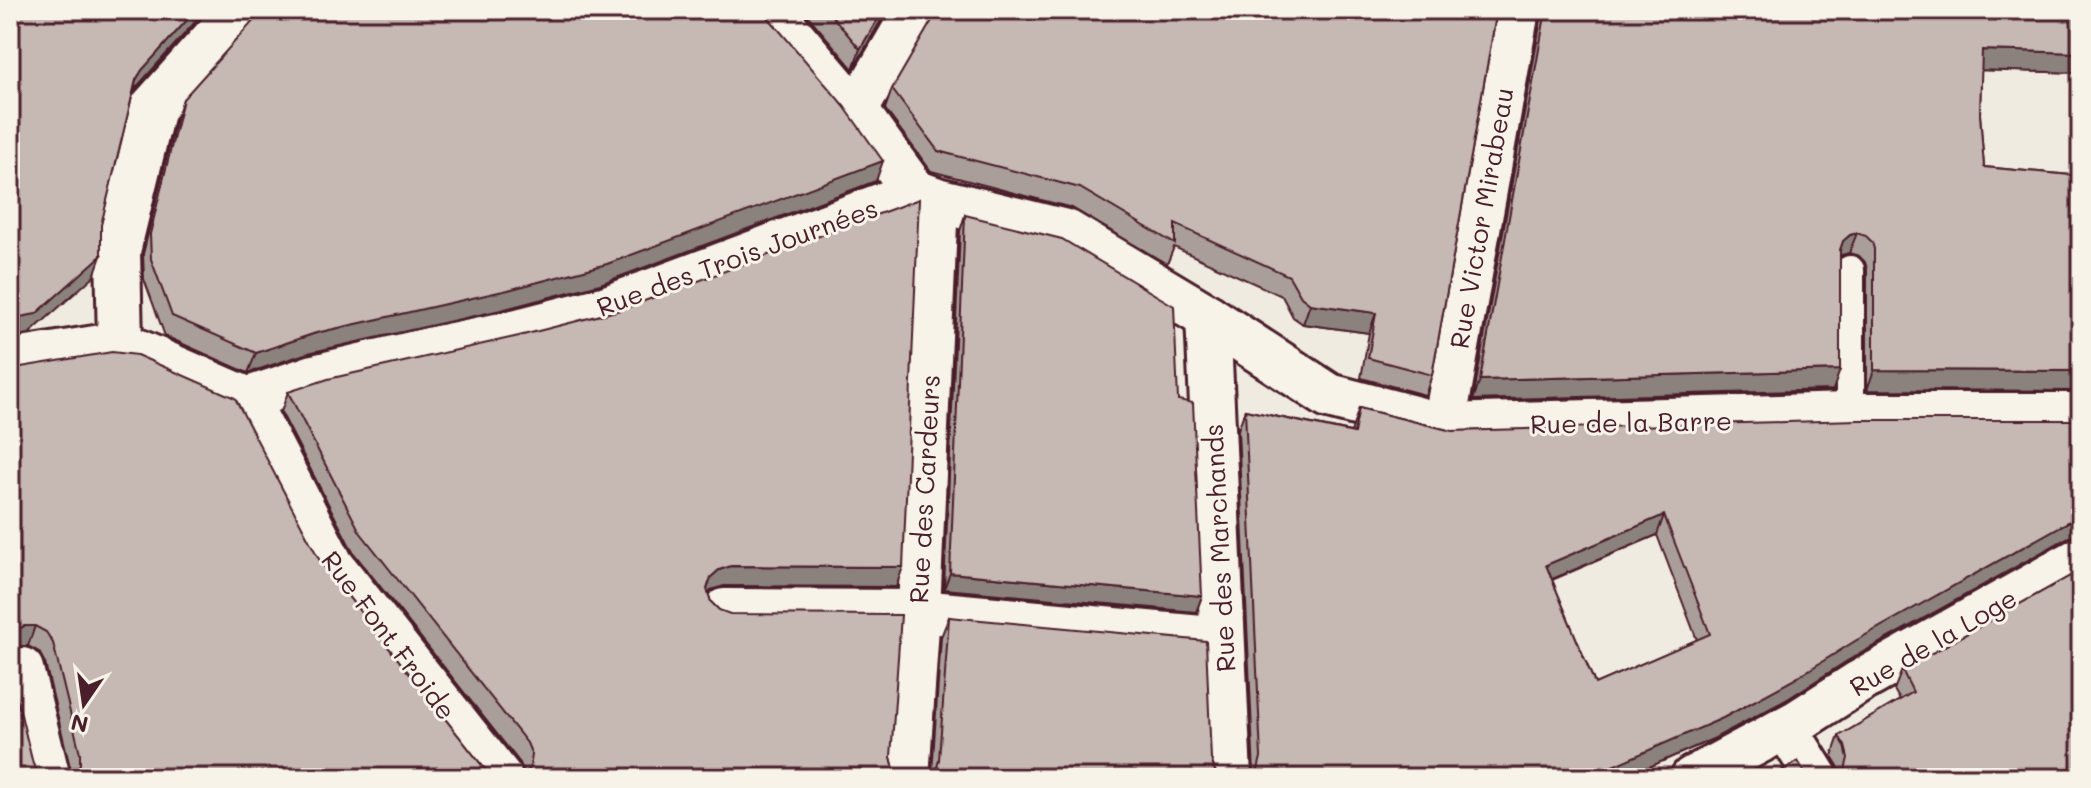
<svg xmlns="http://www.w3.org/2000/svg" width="2091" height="788" font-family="Mali,sans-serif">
  <rect width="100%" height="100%" fill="#f0ebe0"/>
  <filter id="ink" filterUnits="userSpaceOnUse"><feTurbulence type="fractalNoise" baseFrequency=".0125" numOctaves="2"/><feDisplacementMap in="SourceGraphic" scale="16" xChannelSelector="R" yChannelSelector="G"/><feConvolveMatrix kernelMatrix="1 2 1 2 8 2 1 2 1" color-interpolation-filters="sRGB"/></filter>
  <g filter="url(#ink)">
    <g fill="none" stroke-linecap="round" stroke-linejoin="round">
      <defs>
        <path id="service" d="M 1850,270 L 1850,415"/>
        <g id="pedestrian">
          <path d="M 856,111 L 915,10"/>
          <path d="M 246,399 L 314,376 L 437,347 L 506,333 L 607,307 L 915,192"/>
          <path d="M 1444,426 L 1518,10"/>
          <path d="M 724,610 L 919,611 L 1223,639"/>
          <path d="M 22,669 L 49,778"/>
          <path d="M 1786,728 L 1817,778"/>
          <path d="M 908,778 L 919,611 L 937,200"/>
          <path d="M 1692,778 L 1798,721 L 1859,682 L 2081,558"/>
        </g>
        <g id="minor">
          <path d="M 770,10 L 856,111 L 915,192 L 937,200 L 1066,232 L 1208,317 L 1329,396 L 1444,426 L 1850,415 L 2081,415"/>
          <path d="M 1208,317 L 1229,778"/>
          <path d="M 120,344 L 118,251 L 153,107 L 240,10"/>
          <path d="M 10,362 L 120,344 L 246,399 L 332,566 L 500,778"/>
        </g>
      </defs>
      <use href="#service" stroke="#4a1f2b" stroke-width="34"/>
      <use href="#pedestrian" stroke="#4a1f2b" stroke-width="48"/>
      <use href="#minor" stroke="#4a1f2b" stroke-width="50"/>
      <use href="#service" stroke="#f7f3e8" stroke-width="28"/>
      <use href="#pedestrian" stroke="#f7f3e8" stroke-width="42"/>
      <use href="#minor" stroke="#f7f3e8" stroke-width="44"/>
    </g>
    <g fill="#aa9e9a" stroke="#4a1f2b" stroke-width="2" fill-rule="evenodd">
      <path d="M 803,10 L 887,10 L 853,69 Z"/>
      <path d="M 1497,10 L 1432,375 L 1425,395 L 1361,378 L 1369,333 L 1303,324 L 1293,317 L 1282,296 L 1174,247 L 1167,264 L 1072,208 L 931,171 L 885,109 L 892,89 Z"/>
      <path d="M 1541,10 L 2081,10 L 2081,73 L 1981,70 L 1980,114 L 1984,167 L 2081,176 L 2081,391 L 1867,390 L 1867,269 L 1865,262 L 1859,256 L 1849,253 L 1840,257 L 1833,390 L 1473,400 L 1542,14 Z"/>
      <path d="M 183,99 L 876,181 L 600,284 L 501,310 L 308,353 L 248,373 L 165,336 L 144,279 L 143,254 L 176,119 Z"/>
      <path d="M 965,215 L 1202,596 L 1196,612 L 944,589 L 960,231 Z"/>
      <path d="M 10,365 L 320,561 L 488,773 L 72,775 L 45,663 L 39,652 L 28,646 L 17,646 Z"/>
      <path d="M 288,392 L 896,587 L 724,586 L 711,590 L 708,593 L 711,602 L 719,610 L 891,757 L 894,769 L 525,775 L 520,763 L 353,552 L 281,412 Z"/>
      <path d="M 1359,408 L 1452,431 L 2081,420 L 2081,534 L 2069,537 L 1847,661 L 1786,700 L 1715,738 L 1624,778 L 1250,778 L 1254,774 L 1238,430 L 1245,410 L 1351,432 ZM 1657,535 L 1697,640 L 1595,684 L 1552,580 Z"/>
      <path d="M 2081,570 L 1840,775 L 1838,766 L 1832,756 L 1839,736 L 1900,700 L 1894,690 L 1902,670 Z"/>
      <path d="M 949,617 L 1211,759 L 1215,771 L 932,774 L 941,637 Z"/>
    </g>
    <g fill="#8b817d" stroke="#4a1f2b" stroke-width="2">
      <path d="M 196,10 L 206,10 L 134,90 L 136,80 L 142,70 Z"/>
      <path d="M 883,10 L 887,10 L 853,69 L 860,49 Z"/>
      <path d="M 1982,50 L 2081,53 L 2081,73 L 1974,70 Z"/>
      <path d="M 883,161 L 876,181 L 600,284 L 501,310 L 308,353 L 248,373 L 256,353 L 316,333 Z"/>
      <path d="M 1857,233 L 1849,253 L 1842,255 L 1836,261 L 1843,241 L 1850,235 Z"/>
      <path d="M 101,256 L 94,276 L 29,334 L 10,337 L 10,319 Z"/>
      <path d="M 1310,304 L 1376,313 L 1369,333 L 1303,324 Z"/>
      <path d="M 1840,370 L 1833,390 L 1473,400 L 1480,380 Z"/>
      <path d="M 1874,370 L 2081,371 L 2081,391 L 1867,390 Z"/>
      <path d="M 1664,515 L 1657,535 L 1538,585 L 1546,565 Z"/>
      <path d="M 2081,516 L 2081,534 L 2069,537 L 1847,661 L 1786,700 L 1715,738 L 1624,778 L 1585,778 L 2077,517 Z"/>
      <path d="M 731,566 L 903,567 L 896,587 L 724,586 L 711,590 L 704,597 L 711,577 L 719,570 Z"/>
      <path d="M 950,573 L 1202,596 L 1196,612 L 944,589 Z"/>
      <path d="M 24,626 L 35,626 L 28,646 L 17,646 L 10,649 L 10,636 L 12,632 Z"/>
    </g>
    <g fill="#c6b8b3" stroke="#4a1f2b" stroke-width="2" fill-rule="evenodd">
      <path d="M 10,10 L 196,10 L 142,70 L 136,80 L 101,225 L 101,256 L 36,314 L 10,319 Z"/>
      <path d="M 263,10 L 762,10 L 844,106 L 883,161 L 607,264 L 508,290 L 316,333 L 256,353 L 172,316 L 151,259 L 150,234 L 183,99 Z"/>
      <path d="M 827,10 L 883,10 L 860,49 Z"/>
      <path d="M 938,10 L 1497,10 L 1432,375 L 1368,358 L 1376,313 L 1310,304 L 1301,297 L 1289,276 L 1175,224 L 1175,244 L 1080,188 L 938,151 L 892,89 Z"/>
      <path d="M 1546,10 L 2081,10 L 2081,53 L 1982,50 L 1980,114 L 1984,167 L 2081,176 L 2081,371 L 1874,370 L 1874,249 L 1872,242 L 1866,236 L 1857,233 L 1850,235 L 1843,241 L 1840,250 L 1840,370 L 1480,380 Z"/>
      <path d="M 919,199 L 903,567 L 731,566 L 719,570 L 711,577 L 707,589 L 711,602 L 719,610 L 730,614 L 901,615 L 891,757 L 894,769 L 902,778 L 522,778 L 530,768 L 532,755 L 527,743 L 360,532 L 288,392 L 328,379 L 519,336 L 620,310 Z"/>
      <path d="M 965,215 L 1062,239 L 1174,306 L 1178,400 L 1193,403 L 1202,596 L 950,573 Z"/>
      <path d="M 112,352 L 137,355 L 235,398 L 320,561 L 488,773 L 494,778 L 67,778 L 73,775 L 80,764 L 80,753 L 53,643 L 46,632 L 35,626 L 24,626 L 12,632 L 10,636 L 10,365 L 21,367 Z"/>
      <path d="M 1359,408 L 1452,431 L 1858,420 L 2081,420 L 2081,516 L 2077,517 L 1855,641 L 1793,680 L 1723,718 L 1585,778 L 1250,778 L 1258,770 L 1261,757 L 1245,410 L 1354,433 ZM 1664,515 L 1710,634 L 1595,684 L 1546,565 Z"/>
      <path d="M 2081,570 L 2081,778 L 1837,778 L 1845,770 L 1848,758 L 1845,746 L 1839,736 L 1913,692 L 1902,670 Z"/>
      <path d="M 949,617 L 1206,641 L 1211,759 L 1215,771 L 1222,778 L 928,778 L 936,771 L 939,760 Z"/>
      <path d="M 10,670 L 33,764 L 40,775 L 45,778 L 10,778 Z"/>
      <path d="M 1798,761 L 1804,771 L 1812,778 L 1769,778 Z"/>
    </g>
  </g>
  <g text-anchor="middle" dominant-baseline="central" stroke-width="6" stroke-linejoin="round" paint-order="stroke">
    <g font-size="26" fill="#4a1f2b" stroke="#f7f3e8">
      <text transform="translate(1481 218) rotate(-80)">Rue Victor Mirabeau</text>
      <text transform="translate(737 257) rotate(-20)">Rue des Trois Journées</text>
      <text transform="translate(1631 422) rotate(-1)">Rue de la Barre</text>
      <text transform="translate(924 489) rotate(-87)">Rue des Cardeurs</text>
      <text transform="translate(1219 548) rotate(-93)">Rue des Marchands</text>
      <text transform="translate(389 635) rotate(53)">Rue Font Froide</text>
      <text transform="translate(1933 642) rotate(-30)">Rue de la Loge</text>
    </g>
  </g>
  <rect width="2091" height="788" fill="none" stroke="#f7f3e8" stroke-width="40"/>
  <rect x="20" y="20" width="2051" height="748" fill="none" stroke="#4a1f2b" stroke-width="3" filter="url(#ink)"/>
  <g transform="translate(84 704) rotate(193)" stroke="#f7f3e8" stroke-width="6" paint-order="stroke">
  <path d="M0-6L14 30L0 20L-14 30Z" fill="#4a1f2b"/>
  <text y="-12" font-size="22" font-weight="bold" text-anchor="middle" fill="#4a1f2b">N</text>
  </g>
</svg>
